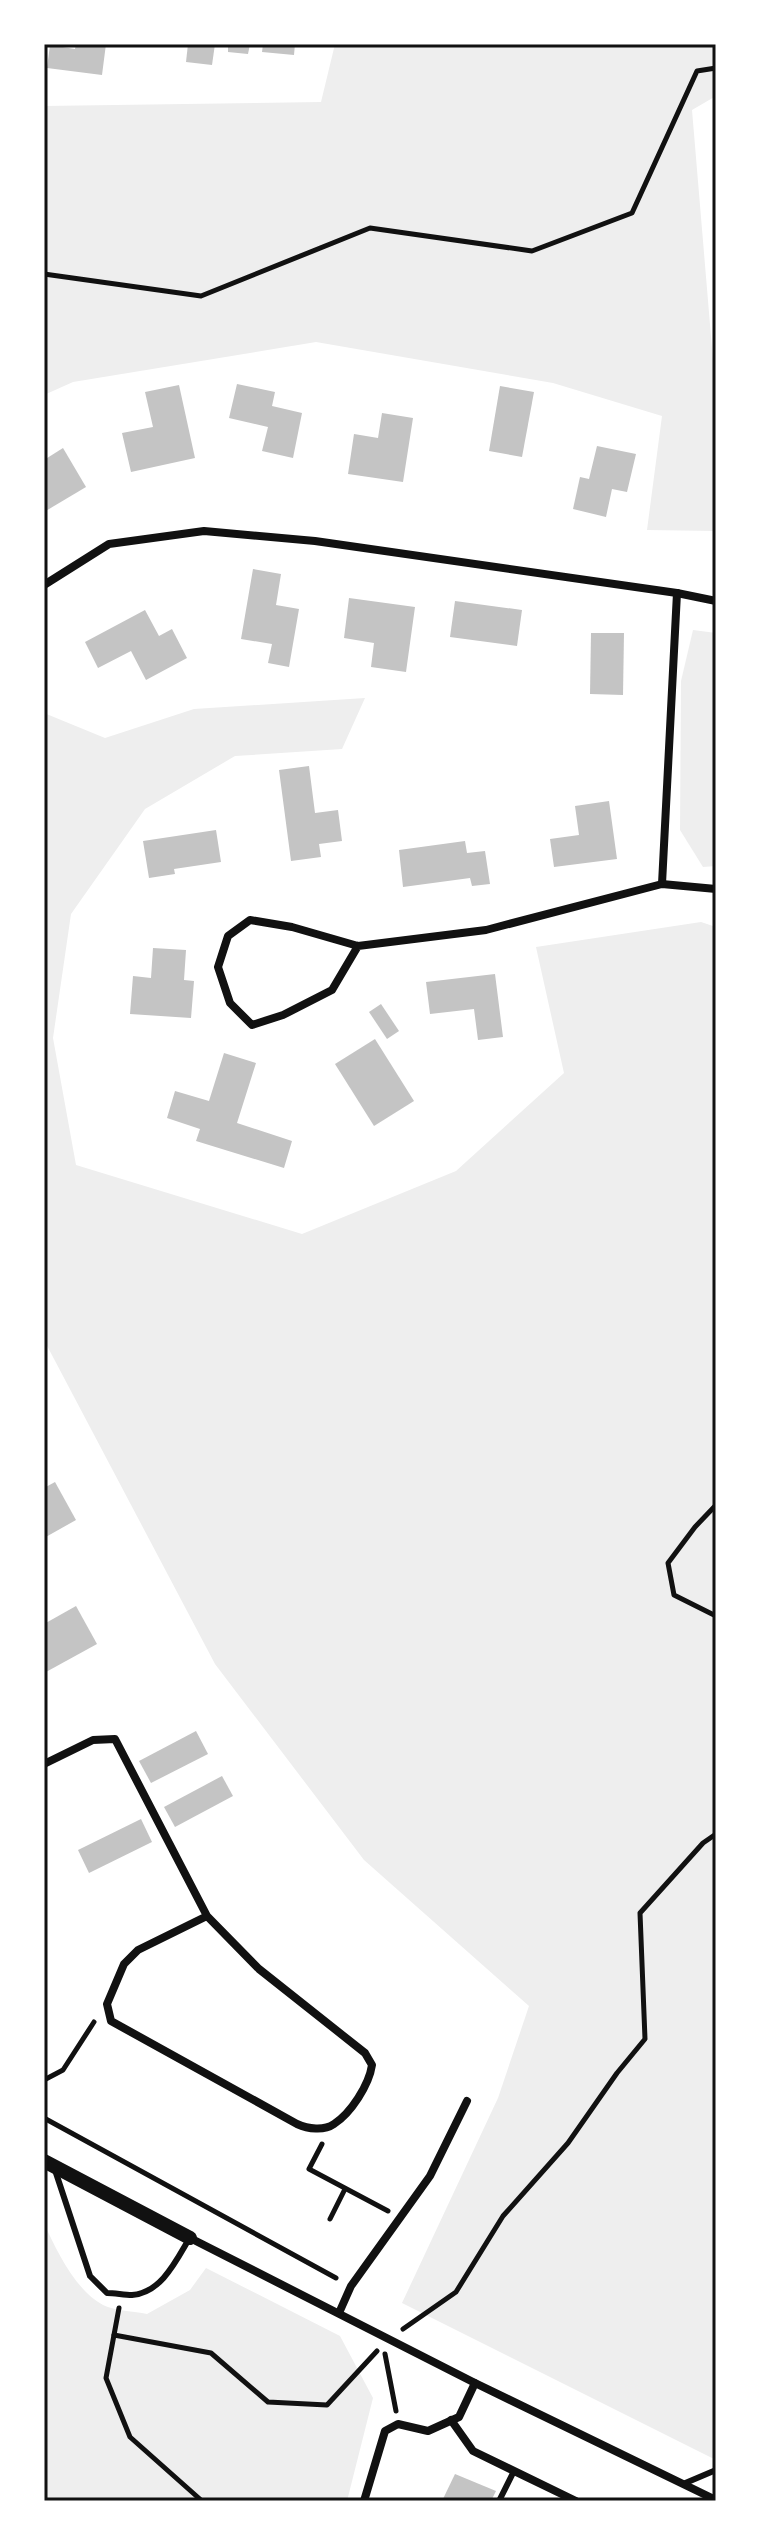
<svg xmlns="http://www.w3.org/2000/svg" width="760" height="2545" font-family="Cabin,sans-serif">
  <rect width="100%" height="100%" fill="#fff"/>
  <g fill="#eee">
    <path d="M 335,44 L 716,44 L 716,96 L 692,110 L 716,396 L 716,531 L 647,530 L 662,416 L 553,383 L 316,342 L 73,382 L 44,395 L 44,106 L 321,102 Z"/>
    <path d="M 693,630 L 716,633 L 716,866 L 703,867 L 680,830 L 681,681 Z"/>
    <path d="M 365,698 L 342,749 L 235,756 L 145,809 L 71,914 L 53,1038 L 76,1165 L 302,1234 L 456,1171 L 564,1073 L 536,947 L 701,922 L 716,927 L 716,2460 L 402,2303 L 498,2098 L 529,2006 L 364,1860 L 215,1664 L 44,1340 L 44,713 L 105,738 L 194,709 Z"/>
    <path d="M 44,2223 C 56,2250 76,2291 103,2305 C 115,2311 134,2311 147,2314 L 190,2290 L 206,2268 L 340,2336 L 373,2398 L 347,2501 L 44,2501 Z"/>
  </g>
  <g fill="#c4c4c4">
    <path d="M 76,44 L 106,44 L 102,75 L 47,68 L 50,45 L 75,49 Z"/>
    <path d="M 188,44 L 215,44 L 212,65 L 186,62 Z"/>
    <path d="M 228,44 L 250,44 L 248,54 L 228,52 Z"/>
    <path d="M 263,44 L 295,44 L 294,55 L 262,52 Z"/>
    <path d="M 237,384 L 275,392 L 272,406 L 302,413 L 293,458 L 262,451 L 268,427 L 229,418 Z"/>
    <path d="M 179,385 L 195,458 L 131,472 L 122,433 L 153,427 L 145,392 Z"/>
    <path d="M 500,386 L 534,392 L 522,457 L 489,451 Z"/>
    <path d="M 382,413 L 413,418 L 403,482 L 348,474 L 354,434 L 378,438 Z"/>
    <path d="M 597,446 L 636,454 L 627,492 L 612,489 L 606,517 L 573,509 L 580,477 L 589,479 Z"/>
    <path d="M 63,448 L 86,487 L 44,512 L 44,460 Z"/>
    <path d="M 253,569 L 281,574 L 276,605 L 299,609 L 289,667 L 268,663 L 272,644 L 241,639 Z"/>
    <path d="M 349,598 L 415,607 L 406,672 L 371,667 L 374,643 L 344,638 Z"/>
    <path d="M 455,601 L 522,610 L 517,646 L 450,637 Z"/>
    <path d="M 145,610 L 159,636 L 172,629 L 187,658 L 146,680 L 131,651 L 98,668 L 85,642 Z"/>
    <path d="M 591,633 L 624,633 L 623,695 L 590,694 Z"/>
    <path d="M 309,766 L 315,813 L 338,810 L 342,841 L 319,844 L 321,857 L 291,861 L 279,770 Z"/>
    <path d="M 609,801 L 617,859 L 554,867 L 550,839 L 579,835 L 575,806 Z"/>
    <path d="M 216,830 L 221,862 L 174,869 L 175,874 L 149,878 L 143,841 Z"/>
    <path d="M 465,841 L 467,853 L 485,851 L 490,884 L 472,886 L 470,878 L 403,887 L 399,850 Z"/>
    <path d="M 153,948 L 186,950 L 184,980 L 194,981 L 191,1018 L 130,1014 L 133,976 L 151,978 Z"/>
    <path d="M 495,974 L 503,1037 L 478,1040 L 474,1009 L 430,1014 L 426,982 Z"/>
    <path d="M 381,1004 L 399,1031 L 387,1039 L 369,1012 Z"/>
    <path d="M 375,1039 L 414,1101 L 374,1126 L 335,1064 Z"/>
    <path d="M 224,1053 L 256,1063 L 237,1123 L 292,1141 L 284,1168 L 196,1141 L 200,1129 L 167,1118 L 175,1091 L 209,1101 Z"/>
    <path d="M 55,1482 L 76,1520 L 44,1538 L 44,1488 Z"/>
    <path d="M 76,1606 L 97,1644 L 46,1672 L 44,1669 L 44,1624 Z"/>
    <path d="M 196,1731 L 208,1754 L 151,1783 L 139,1761 Z"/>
    <path d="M 222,1776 L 233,1796 L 175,1827 L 164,1807 Z"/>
    <path d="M 141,1819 L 152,1842 L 89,1873 L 78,1850 Z"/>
    <path d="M 455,2474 L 496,2491 L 491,2501 L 442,2501 Z"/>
  </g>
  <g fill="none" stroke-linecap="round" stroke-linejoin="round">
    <g stroke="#111" stroke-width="5">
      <path d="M 44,274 L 201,296 L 370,228 L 532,251 L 632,213 L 697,71 L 716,68"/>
      <path d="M 716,1505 L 695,1527 L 668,1563 L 674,1595 L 716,1616"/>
      <path d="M 44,2080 L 63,2070 L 94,2022"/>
      <path d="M 44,2118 L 336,2278"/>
      <path d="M 322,2144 L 309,2169 L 388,2211"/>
      <path d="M 330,2219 L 345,2189"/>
      <path d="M 119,2308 L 106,2378 L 130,2437 L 202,2501"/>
      <path d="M 403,2329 L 456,2292 L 503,2216 L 568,2143 L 617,2073 L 645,2039 L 640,1913 L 703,1843 L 716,1834"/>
      <path d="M 114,2335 L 211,2353 L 268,2402 L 327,2405 L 377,2351"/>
      <path d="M 385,2354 L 396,2411"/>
    </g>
    <g stroke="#111" stroke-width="6">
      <path d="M 55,2170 L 90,2276 L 107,2293 C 115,2293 124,2295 132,2295 C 161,2293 176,2261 189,2239"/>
      <path d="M 683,2484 L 716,2470"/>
      <path d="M 499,2501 L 514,2471"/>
    </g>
    <g stroke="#111" stroke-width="8">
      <path d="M 44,585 L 109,544 L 204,531 L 315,541 L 677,593 L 716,601"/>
      <path d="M 662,884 L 677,593"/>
      <path d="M 358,946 L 332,990 L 283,1015 L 252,1025 L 230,1003 L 218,967 L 228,936 L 250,920 L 292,927 L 358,946 L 486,930 L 662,884 L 716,889"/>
      <path d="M 44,1764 L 93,1740 L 115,1739 L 207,1916 L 259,1969 L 365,2053 L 372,2065 C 369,2085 351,2113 334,2124 C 324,2131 308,2129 297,2124 L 111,2021 L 107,2004 L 124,1964 L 138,1950 L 207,1916"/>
      <path d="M 190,2238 L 475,2383 L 716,2500"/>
      <path d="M 339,2313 L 351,2286 L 430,2176 L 467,2101"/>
      <path d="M 451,2420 L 473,2451 L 576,2501"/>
      <path d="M 364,2501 L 385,2431 L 398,2424 L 428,2431 L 459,2417 L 475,2383"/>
    </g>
    <path stroke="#111" stroke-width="14" d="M 44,2161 L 190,2238"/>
  </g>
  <rect width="760" height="2545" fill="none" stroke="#ffffff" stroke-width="92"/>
  <rect x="46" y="46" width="668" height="2453" fill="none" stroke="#111" stroke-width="3"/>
</svg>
